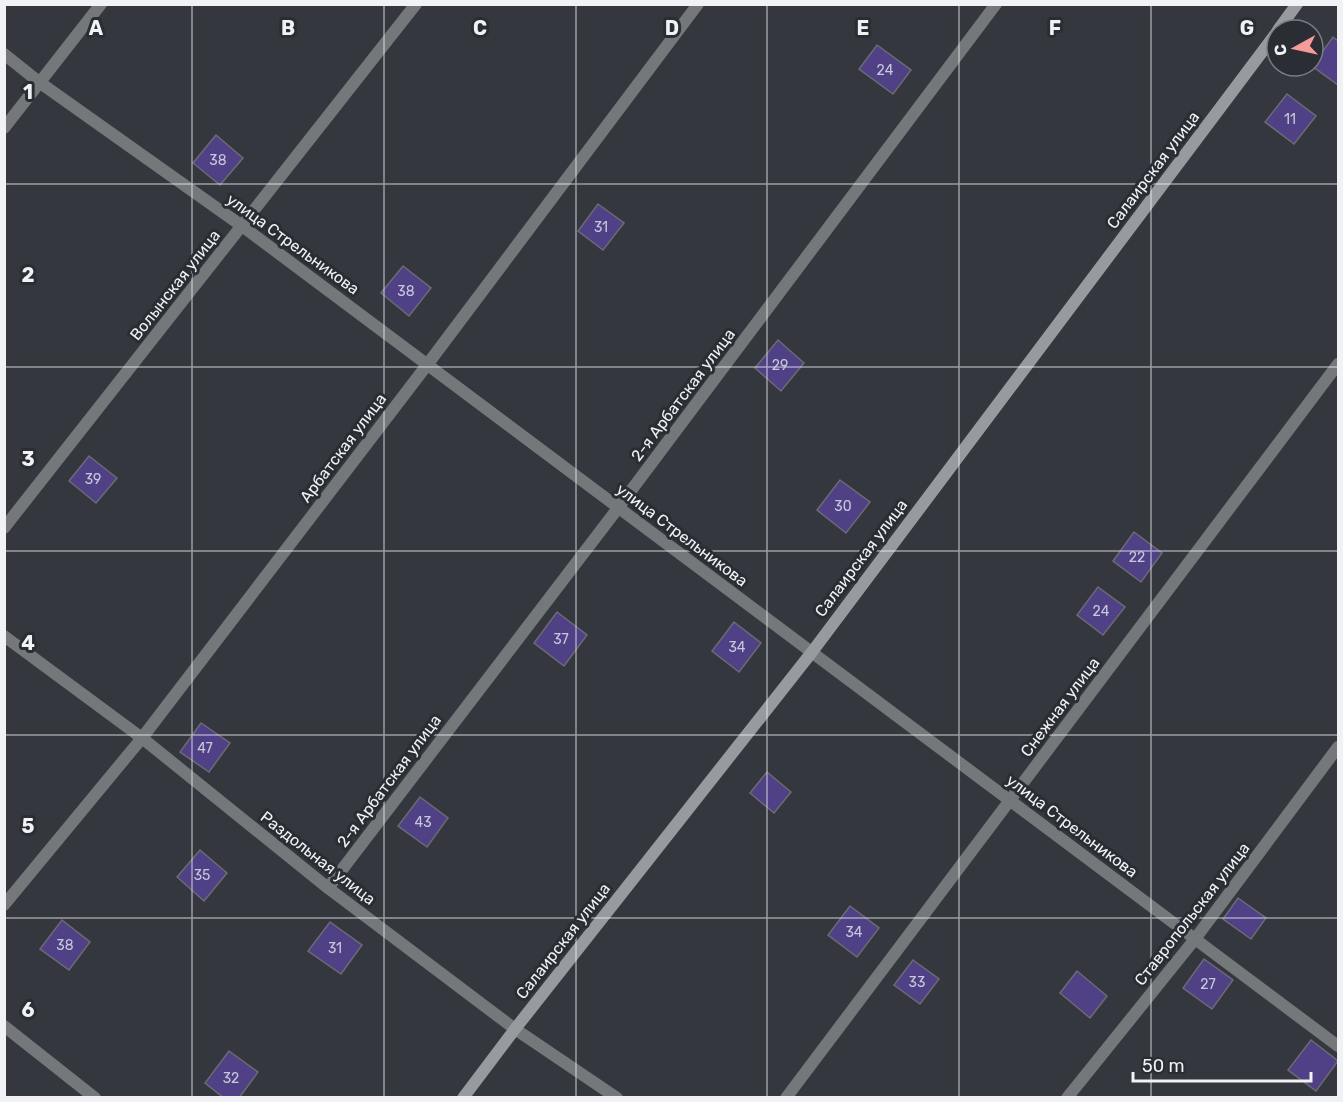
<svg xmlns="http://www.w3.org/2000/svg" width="1343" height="1102" font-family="Rubik,sans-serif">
  <rect width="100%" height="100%" fill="#34373e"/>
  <g fill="#504186" stroke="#6c6b73" stroke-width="1.5">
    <path d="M 1333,37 L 1338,41 L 1338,85 L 1312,66 Z"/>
    <path d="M 877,45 L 911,70 L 893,94 L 859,69 Z"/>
    <path d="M 1287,94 L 1316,116 L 1294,144 L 1265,122 Z"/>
    <path d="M 216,135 L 243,158 L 220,185 L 193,163 Z"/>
    <path d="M 598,204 L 624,223 L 603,250 L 578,231 Z"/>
    <path d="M 403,266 L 431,288 L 409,316 L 381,293 Z"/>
    <path d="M 778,340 L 804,363 L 781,391 L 755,368 Z"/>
    <path d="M 89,456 L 117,478 L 96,503 L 69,481 Z"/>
    <path d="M 840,480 L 870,502 L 846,533 L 817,510 Z"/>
    <path d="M 1134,532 L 1162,553 L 1141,582 L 1113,561 Z"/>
    <path d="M 1098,587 L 1125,607 L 1103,635 L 1077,615 Z"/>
    <path d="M 557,612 L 587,635 L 564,666 L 534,643 Z"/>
    <path d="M 734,622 L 761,643 L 739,672 L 712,651 Z"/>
    <path d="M 201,723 L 230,743 L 209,772 L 180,752 Z"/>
    <path d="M 767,772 L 791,792 L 774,813 L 750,793 Z"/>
    <path d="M 420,797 L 448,818 L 427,847 L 398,826 Z"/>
    <path d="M 200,850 L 227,873 L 204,901 L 177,877 Z"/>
    <path d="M 1238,898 L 1266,918 L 1251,939 L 1223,919 Z"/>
    <path d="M 850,906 L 879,928 L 857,957 L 828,935 Z"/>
    <path d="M 62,920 L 90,942 L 69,970 L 40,949 Z"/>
    <path d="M 330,922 L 362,945 L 341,974 L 308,951 Z"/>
    <path d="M 1204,959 L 1233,980 L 1212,1009 L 1183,988 Z"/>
    <path d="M 913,960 L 939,979 L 920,1004 L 894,985 Z"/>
    <path d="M 1077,971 L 1107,996 L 1090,1018 L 1060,993 Z"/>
    <path d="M 1311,1040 L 1338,1061 L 1316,1091 L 1288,1070 Z"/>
    <path d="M 229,1051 L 258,1072 L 239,1098 L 224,1098 L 205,1083 Z"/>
  </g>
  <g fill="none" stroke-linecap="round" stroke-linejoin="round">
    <g stroke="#75787a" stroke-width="12">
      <path d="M 4,54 L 39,82 L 242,226 L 1338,1046"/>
      <path d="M 4,128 L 101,4"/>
      <path d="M 4,528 L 416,4"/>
      <path d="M 4,636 L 142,738 L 328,888 L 515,1029 L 617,1098"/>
      <path d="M 328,888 L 618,508 L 996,4"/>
      <path d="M 4,905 L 142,738 L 427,365 L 698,4"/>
      <path d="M 4,1026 L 95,1098"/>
      <path d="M 786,1098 L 1338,364"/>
      <path d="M 1067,1098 L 1195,939 L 1338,747"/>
    </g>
    <g stroke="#979ba0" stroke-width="12">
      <path d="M 1278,30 L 1297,4"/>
      <path d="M 463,1098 L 515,1029 L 812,652 L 1277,32"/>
    </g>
  </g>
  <path fill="none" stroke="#f0f2f6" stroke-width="1.5" stroke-opacity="0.55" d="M 192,4 L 192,1098M 384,4 L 384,1098M 576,4 L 576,1098M 767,4 L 767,1098M 959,4 L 959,1098M 1151,4 L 1151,1098M 4,184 L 1338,184M 4,367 L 1338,367M 4,551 L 1338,551M 4,735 L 1338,735M 4,918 L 1338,918"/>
  <g text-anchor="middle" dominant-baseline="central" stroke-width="6" stroke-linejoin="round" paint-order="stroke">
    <g font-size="14" fill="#c8c6da">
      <text x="885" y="70">24</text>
      <text x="1290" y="119">11</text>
      <text x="218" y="160">38</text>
      <text x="601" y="227">31</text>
      <text x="406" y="291">38</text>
      <text x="780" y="365">29</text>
      <text x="93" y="479">39</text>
      <text x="843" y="506">30</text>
      <text x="1137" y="557">22</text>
      <text x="1101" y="611">24</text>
      <text x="561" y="639">37</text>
      <text x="737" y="647">34</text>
      <text x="205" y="748">47</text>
      <text x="423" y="822">43</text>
      <text x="202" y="875">35</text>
      <text x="854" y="932">34</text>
      <text x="65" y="945">38</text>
      <text x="335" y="948">31</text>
      <text x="917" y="982">33</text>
      <text x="1208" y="984">27</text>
      <text x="231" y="1078">32</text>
    </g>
    <g font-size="16" fill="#f0f2f6" stroke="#2a2d34">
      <text transform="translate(1153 170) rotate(-53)">Салаирская улица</text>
      <text transform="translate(293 244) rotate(36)">улица Стрельникова</text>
      <text transform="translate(175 285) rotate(-52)">Волынская улица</text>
      <text transform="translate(683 395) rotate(-53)">2-я Арбатская улица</text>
      <text transform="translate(343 448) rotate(-53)">Арбатская улица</text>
      <text transform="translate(682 535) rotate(37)">улица Стрельникова</text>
      <text transform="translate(861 558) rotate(-53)">Салаирская улица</text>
      <text transform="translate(1060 707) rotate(-53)">Снежная улица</text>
      <text transform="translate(389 781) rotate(-53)">2-я Арбатская улица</text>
      <text transform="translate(1072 826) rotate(37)">улица Стрельникова</text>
      <text transform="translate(318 858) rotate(38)">Раздольная улица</text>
      <text transform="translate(1192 914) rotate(-52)">Ставропольская улица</text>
      <text transform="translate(563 941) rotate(-52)">Салаирская улица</text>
    </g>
  </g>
  <g font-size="20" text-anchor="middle" font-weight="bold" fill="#f0f2f6" stroke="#2a2d34" stroke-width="6" stroke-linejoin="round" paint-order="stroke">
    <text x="96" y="35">A</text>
    <text x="288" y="35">B</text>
    <text x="480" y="35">C</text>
    <text x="672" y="35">D</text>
    <text x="863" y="35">E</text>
    <text x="1055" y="35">F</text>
    <text x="1247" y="35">G</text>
    <text x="28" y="99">1</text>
    <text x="28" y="282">2</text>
    <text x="28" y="466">3</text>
    <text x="28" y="650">4</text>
    <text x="28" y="833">5</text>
    <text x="28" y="1017">6</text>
  </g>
  <rect width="1343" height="1102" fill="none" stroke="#f0f2f6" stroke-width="12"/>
  <g transform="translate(1295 48) rotate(262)"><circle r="28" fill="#2a2d34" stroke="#797c82" stroke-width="1.5"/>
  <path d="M0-4.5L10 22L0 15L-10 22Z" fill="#f59b99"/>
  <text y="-9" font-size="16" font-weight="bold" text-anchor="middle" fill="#f0f2f6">С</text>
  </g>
  <path d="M1133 1072v9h178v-9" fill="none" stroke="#f0f2f6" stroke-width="3"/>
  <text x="1142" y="1072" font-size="18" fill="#f0f2f6" stroke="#2a2d34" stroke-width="4.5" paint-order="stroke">50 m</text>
</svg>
